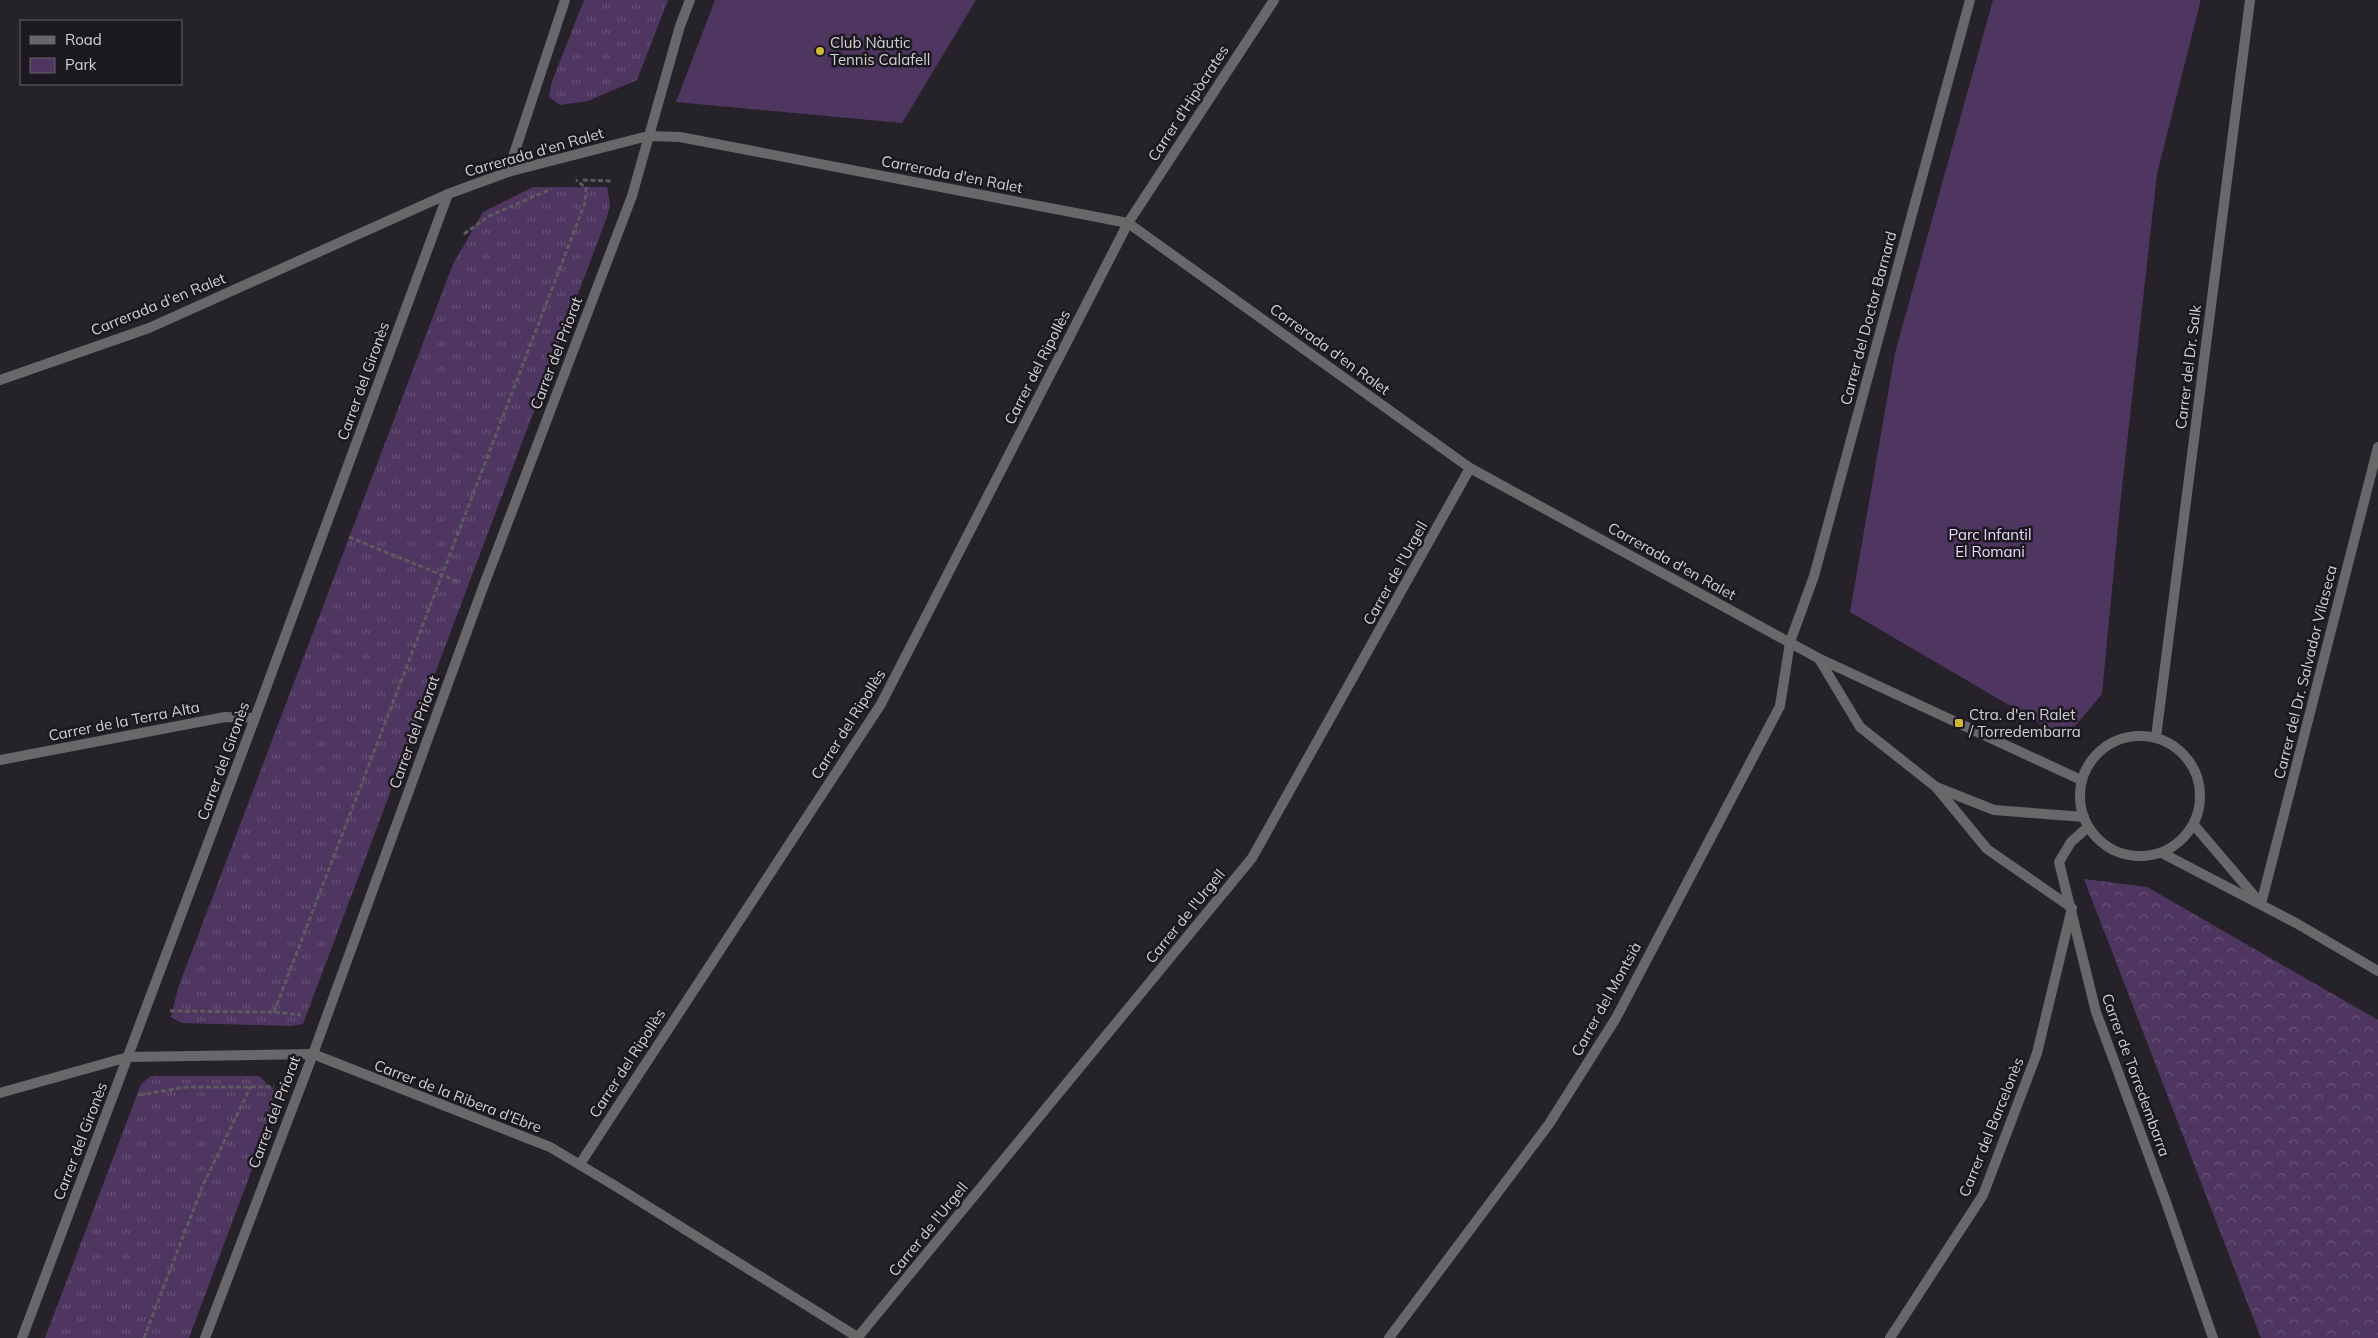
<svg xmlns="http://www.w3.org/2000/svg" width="2378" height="1338" font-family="Mulish,sans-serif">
  <defs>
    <pattern id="grass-tufts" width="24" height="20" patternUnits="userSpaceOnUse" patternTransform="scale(1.25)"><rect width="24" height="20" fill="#4e3660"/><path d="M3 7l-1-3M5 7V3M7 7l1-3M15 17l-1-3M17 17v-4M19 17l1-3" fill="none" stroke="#675276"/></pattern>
    <pattern id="forest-crowns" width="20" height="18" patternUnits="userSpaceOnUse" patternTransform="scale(1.25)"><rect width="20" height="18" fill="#4e3660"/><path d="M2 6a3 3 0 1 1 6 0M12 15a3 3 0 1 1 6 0" fill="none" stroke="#675276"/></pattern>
  </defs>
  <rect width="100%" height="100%" fill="#252229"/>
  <g fill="url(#grass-tufts)">
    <path d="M 584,0 L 668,0 L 637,80 L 588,101 L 560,105 L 549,97 L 551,84 Z"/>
    <path d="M 533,187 L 607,187 L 610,204 L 607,217 L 303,1024 L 291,1026 L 182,1023 L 171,1017 L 178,988 L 453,264 L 483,212 Z"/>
    <path d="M 151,1076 L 259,1076 L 274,1090 L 272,1116 L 189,1338 L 45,1338 L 141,1084 Z"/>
  </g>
  <path fill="url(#forest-crowns)" d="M 2084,879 L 2147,887 L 2378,1020 L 2378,1338 L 2261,1338 Z"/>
  <g fill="#4e3660">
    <path d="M 715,0 L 976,0 L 902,123 L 676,102 Z"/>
    <path d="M 1993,0 L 2200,0 L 2200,3 L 2157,174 L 2120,506 L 2102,694 L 2065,738 L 1850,612 L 1895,353 Z"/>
  </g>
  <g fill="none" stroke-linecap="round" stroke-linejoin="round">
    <g stroke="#5c5960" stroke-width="3" stroke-dasharray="5 2.5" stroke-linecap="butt">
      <path d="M 583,180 L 612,181"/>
      <path d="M 464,234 L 489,216 L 551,189"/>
      <path d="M 349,537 L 459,582"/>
      <path d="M 170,1011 L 274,1012 L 301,1015"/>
      <path d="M 274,1012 L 585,203 L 586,188 L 576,180"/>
      <path d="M 139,1095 L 187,1087 L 274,1087"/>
      <path d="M 144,1338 L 203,1185 L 251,1086"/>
    </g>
    <g stroke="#69676a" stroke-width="10">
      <path d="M 508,172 L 565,0"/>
      <path d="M 0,380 L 149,328 L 448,194 L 508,172 L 648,136 L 680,137 L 1128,223 L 1470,468 L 1818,658 L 2081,780"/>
      <path d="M 1819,659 L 1860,727 L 1936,787 L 1987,849 L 2072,908 L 2037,1053 L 1983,1195 L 1890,1338"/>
      <circle cx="2140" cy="796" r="60"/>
      <path d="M 2156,737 L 2250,0"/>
      <path d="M 0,760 L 225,717 L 255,718"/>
      <path d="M 1936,787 L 1994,810 L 2084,817"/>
      <path d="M 2194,825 L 2257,899"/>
      <path d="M 2088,827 L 2071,842 L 2059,862 L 2096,1012 L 2166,1202 L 2213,1338"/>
      <path d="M 2162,853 L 2296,923 L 2378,971"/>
      <path d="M 2261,904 L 2378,447"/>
      <path d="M 0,1093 L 128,1057 L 313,1054 L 550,1147 L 617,1187 L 859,1338"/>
      <path d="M 580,1164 L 881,704 L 1128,223 L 1274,0"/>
      <path d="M 858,1337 L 1252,858 L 1470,468"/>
      <path d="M 22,1338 L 255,718 L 448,194"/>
      <path d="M 205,1338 L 313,1054 L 482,590 L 632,196 L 680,26 L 690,0"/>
      <path d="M 1389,1338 L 1549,1124 L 1616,1018 L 1780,706 L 1790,642 L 1814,576 L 1970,0"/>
    </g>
  </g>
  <g fill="#cfb837" stroke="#1c181f" stroke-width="2">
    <circle cx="820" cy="51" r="5"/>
    <rect x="1954" y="718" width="10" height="10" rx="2.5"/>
  </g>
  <g text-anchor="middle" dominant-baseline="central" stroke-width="5" stroke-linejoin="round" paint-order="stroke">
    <g font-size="15" fill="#d2d0d5" stroke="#1c181f" text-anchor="start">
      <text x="830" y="42">Club Nàutic<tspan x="830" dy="17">Tennis Calafell</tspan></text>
      <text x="1969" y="714">Ctra. d'en Ralet<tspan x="1969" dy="17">/ Torredembarra</tspan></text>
    </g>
    <g font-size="15" fill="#d2d0d5" stroke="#1c181f">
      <text transform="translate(1188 103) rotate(-57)">Carrer d'Hipòcrates</text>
      <text transform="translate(534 152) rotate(-16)">Carrerada d'en Ralet</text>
      <text transform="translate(952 174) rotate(11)">Carrerada d'en Ralet</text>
      <text transform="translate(158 304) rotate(-22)">Carrerada d'en Ralet</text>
      <text transform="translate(1868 318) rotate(-75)">Carrer del Doctor Barnard</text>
      <text transform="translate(1330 349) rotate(36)">Carrerada d'en Ralet</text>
      <text transform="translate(556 353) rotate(-69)">Carrer del Priorat</text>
      <text transform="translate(1037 367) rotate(-63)">Carrer del Ripollès</text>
      <text transform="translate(2188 367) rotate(-83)">Carrer del Dr. Salk</text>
      <text transform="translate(363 381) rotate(-70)">Carrer del Gironès</text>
      <text transform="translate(1672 561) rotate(29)">Carrerada d'en Ralet</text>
      <text transform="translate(1395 573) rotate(-61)">Carrer de l'Urgell</text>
      <text transform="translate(2305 672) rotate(-76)">Carrer del Dr. Salvador Vilaseca</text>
      <text transform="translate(124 721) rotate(-11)">Carrer de la Terra Alta</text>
      <text transform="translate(848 724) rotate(-58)">Carrer del Ripollès</text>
      <text transform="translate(414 732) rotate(-70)">Carrer del Priorat</text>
      <text transform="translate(223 761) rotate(-70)">Carrer del Gironès</text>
      <text transform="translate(1185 916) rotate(-51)">Carrer de l'Urgell</text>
      <text transform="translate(1606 999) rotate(-61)">Carrer del Montsià</text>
      <text transform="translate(627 1063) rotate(-57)">Carrer del Ripollès</text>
      <text transform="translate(2136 1075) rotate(70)">Carrer de Torredembarra</text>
      <text transform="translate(458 1096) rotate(21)">Carrer de la Ribera d'Ebre</text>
      <text transform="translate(274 1112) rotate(-69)">Carrer del Priorat</text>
      <text transform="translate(1991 1127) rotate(-68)">Carrer del Barcelonès</text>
      <text transform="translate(80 1141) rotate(-69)">Carrer del Gironès</text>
      <text transform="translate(928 1229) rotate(-51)">Carrer de l'Urgell</text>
    </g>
    <g font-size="15" fill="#ebd9fb" stroke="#1c181f">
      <text x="1990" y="534">Parc Infantil<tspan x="1990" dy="17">El Romani</tspan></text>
    </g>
  </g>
  <rect x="20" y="20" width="162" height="65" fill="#1c181f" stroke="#656268"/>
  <rect x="30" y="36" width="25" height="8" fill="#69676a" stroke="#656268"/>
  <text x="65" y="45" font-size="15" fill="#d2d0d5">Road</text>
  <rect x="30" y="58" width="25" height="15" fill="#4e3660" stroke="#656268"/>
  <text x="65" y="70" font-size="15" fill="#d2d0d5">Park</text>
</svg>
